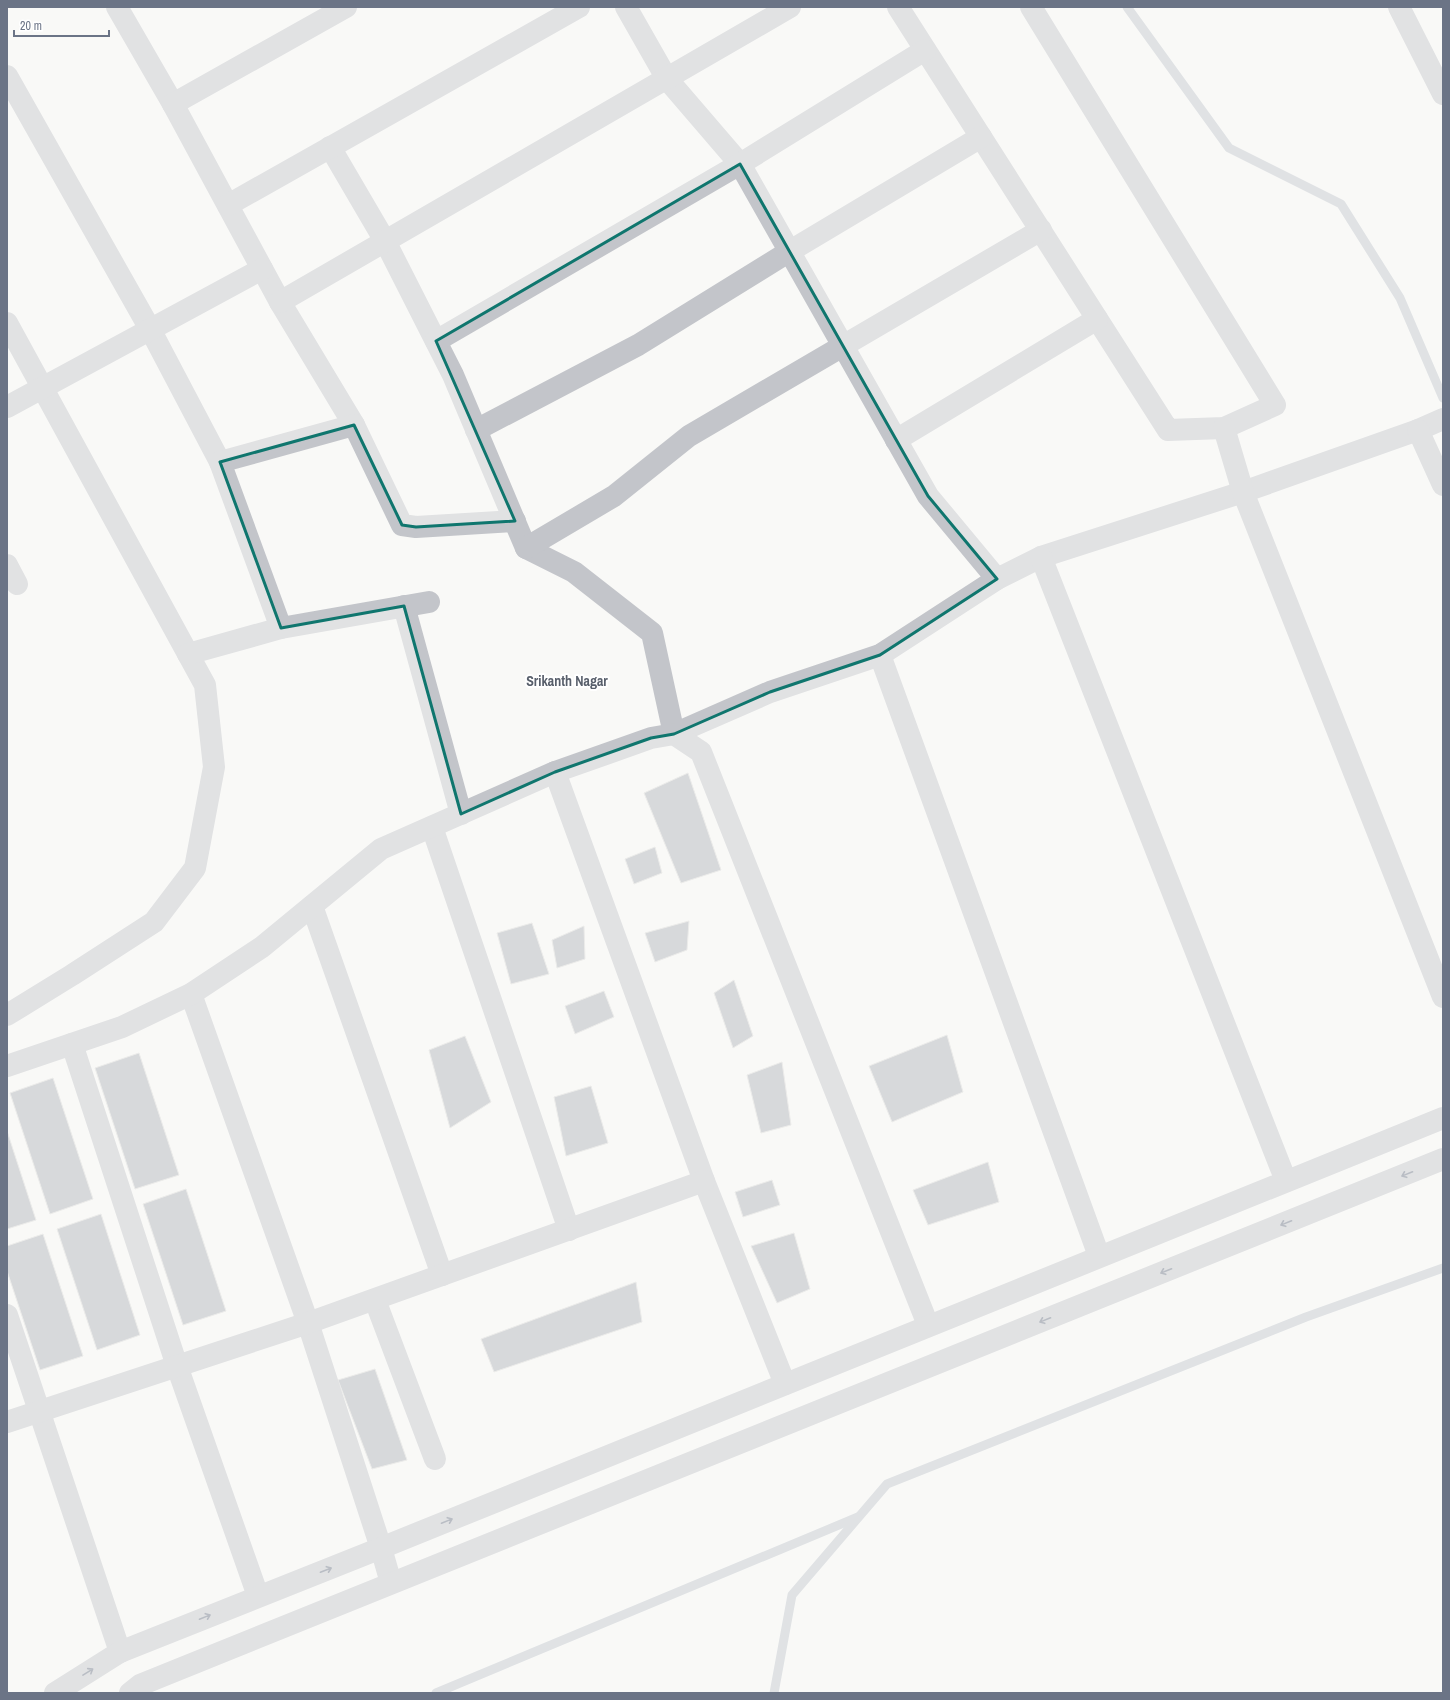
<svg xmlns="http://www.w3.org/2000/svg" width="1450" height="1700" font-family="'Archivo Narrow',sans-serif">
  <rect width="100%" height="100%" fill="#f9f9f7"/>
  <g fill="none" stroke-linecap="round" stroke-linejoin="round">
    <g stroke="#c0c6cd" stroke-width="9">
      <path d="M 1127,7 L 1229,148 L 1341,204 L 1400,298 L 1443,398"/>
      <path d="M 436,1693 L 858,1517"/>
      <path d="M 774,1693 L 792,1595 L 887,1484 L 1306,1317 L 1443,1268"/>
    </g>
  </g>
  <g fill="#adb1b9" stroke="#dbdbd9">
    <path d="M 688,773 L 721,870 L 681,883 L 644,793 Z"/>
    <path d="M 655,847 L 662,873 L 634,884 L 625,859 Z"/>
    <path d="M 689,921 L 687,950 L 655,962 L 645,933 Z"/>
    <path d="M 532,923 L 549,974 L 511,984 L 497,933 Z"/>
    <path d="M 584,926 L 585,959 L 557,968 L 552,940 Z"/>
    <path d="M 734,980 L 753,1036 L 733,1048 L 714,993 Z"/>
    <path d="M 604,991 L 614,1017 L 575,1034 L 565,1006 Z"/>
    <path d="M 947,1035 L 963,1092 L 892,1122 L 869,1066 Z"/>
    <path d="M 465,1036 L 491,1102 L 450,1128 L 429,1050 Z"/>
    <path d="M 139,1053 L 179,1175 L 135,1189 L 95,1068 Z"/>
    <path d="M 782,1062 L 791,1125 L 761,1133 L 747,1075 Z"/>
    <path d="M 53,1078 L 93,1199 L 50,1214 L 10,1093 Z"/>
    <path d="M 591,1086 L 608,1143 L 566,1156 L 554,1097 Z"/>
    <path d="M 7,1131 L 36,1220 L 7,1229 Z"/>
    <path d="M 988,1162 L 999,1202 L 928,1225 L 913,1190 Z"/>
    <path d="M 772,1180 L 780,1205 L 743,1217 L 735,1192 Z"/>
    <path d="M 186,1189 L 226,1311 L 183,1325 L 143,1204 Z"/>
    <path d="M 101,1214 L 140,1335 L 97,1350 L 57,1229 Z"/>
    <path d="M 794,1233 L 810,1289 L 777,1303 L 751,1246 Z"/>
    <path d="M 43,1234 L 83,1356 L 40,1370 L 7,1271 L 7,1246 Z"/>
    <path d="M 636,1282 L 642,1322 L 494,1372 L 481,1339 Z"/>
    <path d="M 375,1369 L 407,1460 L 372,1469 L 338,1380 Z"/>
  </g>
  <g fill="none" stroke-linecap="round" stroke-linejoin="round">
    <g stroke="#c3c5ca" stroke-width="22">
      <path d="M 117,7 L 173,104 L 280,302 L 354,425 L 402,525 L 416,527 L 515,521"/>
      <path d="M 626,7 L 667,79 L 740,164 L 928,496 L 997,579"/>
      <path d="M 898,7 L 1168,430 L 1224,428 L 1275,405 L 1031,7"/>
      <path d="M 1399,7 L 1443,94"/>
      <path d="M 7,76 L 150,329 L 220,462 L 281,628"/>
      <path d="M 173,104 L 346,7"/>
      <path d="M 330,147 L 385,241 L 453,375 L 526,548 L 574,572 L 652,633 L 674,734 L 770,692 L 880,655 L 997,579 L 1041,557 L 1243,492 L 1418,430 L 1443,419"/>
      <path d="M 228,205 L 579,7"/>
      <path d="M 280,302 L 790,7"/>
      <path d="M 7,323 L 205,685 L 214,767 L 195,868 L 154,922 L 72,975 L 7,1015"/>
      <path d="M 436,341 L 740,164 L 925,50"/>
      <path d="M 7,407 L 262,269"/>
      <path d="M 1224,428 L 1243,492 L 1443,997"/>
      <path d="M 476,430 L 638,345 L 790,251 L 981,137"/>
      <path d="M 1418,430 L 1443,485"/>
      <path d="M 896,440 L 1097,319"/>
      <path d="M 220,462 L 354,425"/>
      <path d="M 526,548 L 614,496 L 689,436 L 1041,230"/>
      <path d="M 1041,557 L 1286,1181"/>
      <path d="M 7,565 L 17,584"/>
      <path d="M 404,606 L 461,814"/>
      <path d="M 188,654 L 281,628 L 429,602"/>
      <path d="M 880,655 L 1099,1256"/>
      <path d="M 555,772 L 704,1181 L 785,1384"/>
      <path d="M 432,827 L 569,1230"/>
      <path d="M 312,906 L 442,1275"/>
      <path d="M 191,994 L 308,1323 L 381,1548"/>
      <path d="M 72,1044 L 177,1366 L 258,1596"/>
      <path d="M 7,1066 L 122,1027 L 191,994 L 262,947 L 381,849 L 555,772 L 651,738 L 674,734 L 701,752 L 928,1325"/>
      <path d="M 375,1300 L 435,1459"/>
      <path d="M 7,1315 L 120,1652"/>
      <path d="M 7,1422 L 308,1323 L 704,1181"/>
    </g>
    <g stroke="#c3c5ca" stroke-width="22">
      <path d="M 381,1548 L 391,1583"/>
      <path d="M 55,1693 L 120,1652 L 381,1548 L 1443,1118"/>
      <path d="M 130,1693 L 140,1685 L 1443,1159"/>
    </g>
  </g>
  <defs><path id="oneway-shaft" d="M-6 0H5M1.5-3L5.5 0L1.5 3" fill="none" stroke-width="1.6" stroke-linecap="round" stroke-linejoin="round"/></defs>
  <g stroke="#6b7486">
    <use href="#oneway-shaft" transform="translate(1407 1174) rotate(158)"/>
    <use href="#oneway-shaft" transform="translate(1286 1223) rotate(158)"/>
    <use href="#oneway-shaft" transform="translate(1166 1271) rotate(158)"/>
    <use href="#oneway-shaft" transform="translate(1045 1320) rotate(158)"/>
    <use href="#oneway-shaft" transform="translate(447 1521) rotate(-22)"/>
    <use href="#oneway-shaft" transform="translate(326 1570) rotate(-21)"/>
    <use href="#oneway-shaft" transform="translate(205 1617) rotate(-22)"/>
    <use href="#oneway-shaft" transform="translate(88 1672) rotate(-32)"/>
  </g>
  <path d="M0 0H1450V1700H0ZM 740,164 L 928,496 L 997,579 L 880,655 L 770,692 L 674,734 L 651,738 L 555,772 L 461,814 L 404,606 L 281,628 L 220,462 L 354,425 L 402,525 L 416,527 L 515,521 L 436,341 Z" fill="#f9f9f7" fill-opacity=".55" fill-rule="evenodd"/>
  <path fill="none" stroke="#0f766e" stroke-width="3" stroke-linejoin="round" d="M 740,164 L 928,496 L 997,579 L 880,655 L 770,692 L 674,734 L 651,738 L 555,772 L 461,814 L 404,606 L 281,628 L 220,462 L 354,425 L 402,525 L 416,527 L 515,521 L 436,341 Z"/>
  <g text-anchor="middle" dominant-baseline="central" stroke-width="4" stroke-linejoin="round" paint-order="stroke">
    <g font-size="14" font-weight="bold" fill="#585f6b" stroke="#fff">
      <text x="567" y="681">Srikanth Nagar</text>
    </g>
  </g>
  <rect width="1450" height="1700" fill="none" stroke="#6b7486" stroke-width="16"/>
  <path d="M14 30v6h95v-6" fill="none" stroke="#6b7486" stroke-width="2"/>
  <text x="20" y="30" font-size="12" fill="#6b7486" stroke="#ffffff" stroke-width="3" paint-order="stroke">20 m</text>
</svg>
